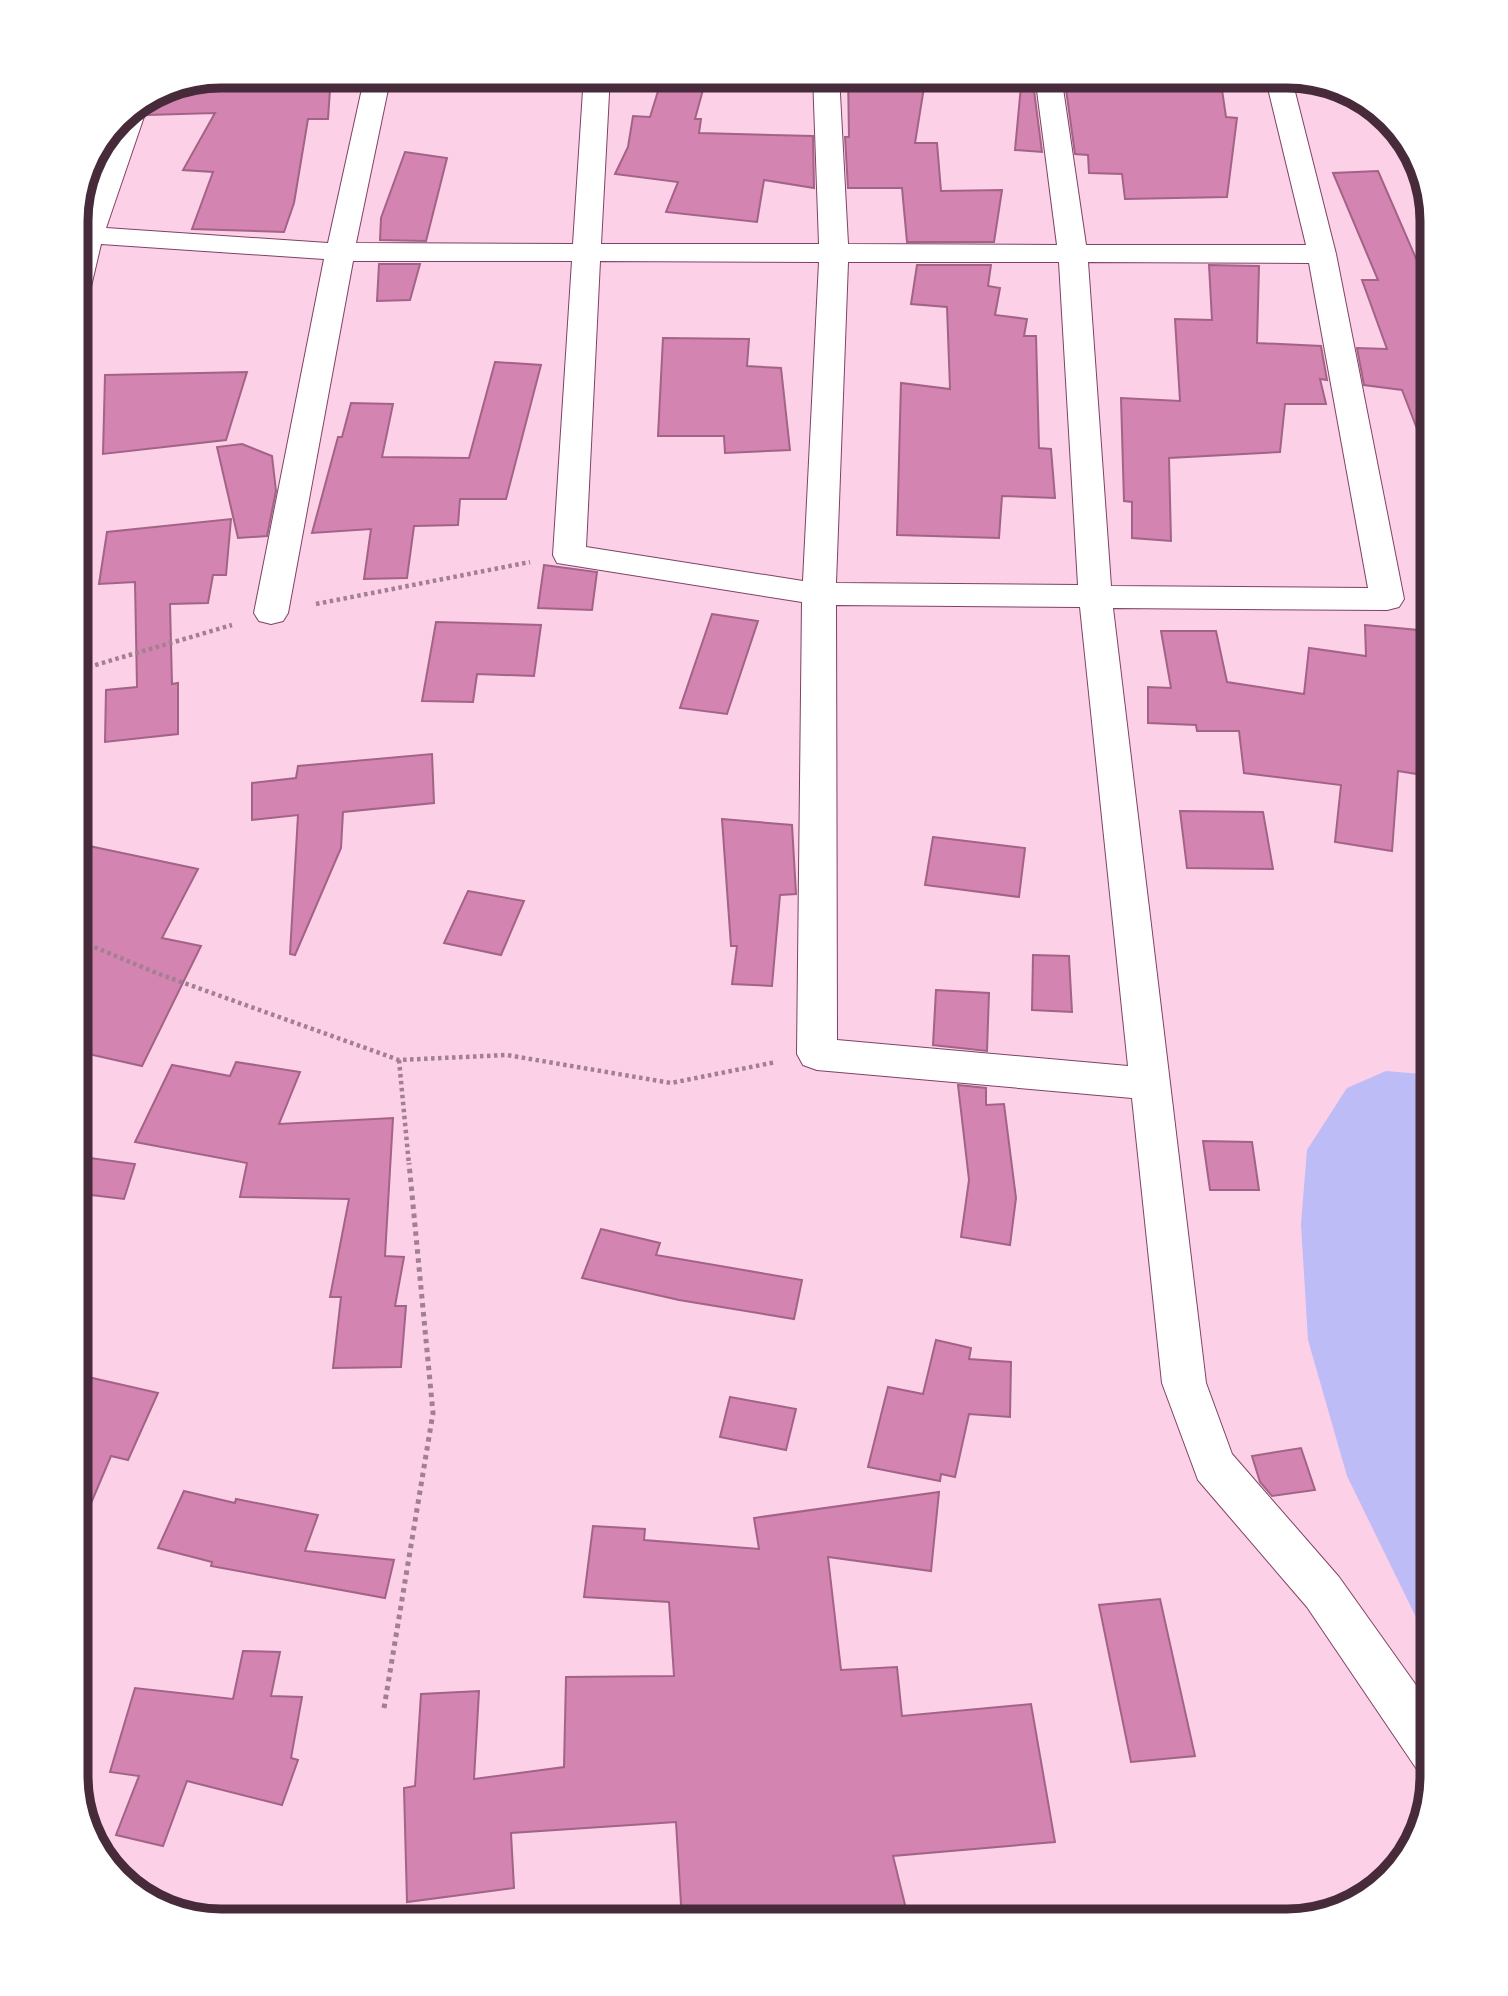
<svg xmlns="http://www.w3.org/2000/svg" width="1508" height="1996" font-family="Poppins,sans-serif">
  <rect width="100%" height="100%" fill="#fcd0e6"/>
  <path fill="#bebcf6" d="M 1386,1071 L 1433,1075 L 1433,1652 L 1347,1476 L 1308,1340 L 1301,1224 L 1307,1150 L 1347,1088 Z"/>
  <g fill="#d384b0" stroke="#a36387" stroke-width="2">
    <path d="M 221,75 L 331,75 L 328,119 L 308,119 L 294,203 L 284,232 L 192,229 L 213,172 L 183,170 L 215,113 L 148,115 L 150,106 L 146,98 L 165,86 Z"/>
    <path d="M 663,75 L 707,75 L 695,119 L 701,119 L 699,133 L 813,136 L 814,188 L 764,180 L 757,222 L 666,212 L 678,182 L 615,174 L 628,147 L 633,116 L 650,117 Z"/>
    <path d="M 848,75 L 926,75 L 915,143 L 937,143 L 941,191 L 1002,190 L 994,242 L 907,242 L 902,188 L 848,188 L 845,137 L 849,137 Z"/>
    <path d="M 1022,75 L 1032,75 L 1042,152 L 1015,150 Z"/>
    <path d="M 1064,75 L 1220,76 L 1226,117 L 1237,118 L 1227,197 L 1125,199 L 1122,174 L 1089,173 L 1088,155 L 1075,154 Z"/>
    <path d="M 405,152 L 447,158 L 426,241 L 380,240 L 381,218 Z"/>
    <path d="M 1378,171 L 1418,263 L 1433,265 L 1433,304 L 1419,434 L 1402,390 L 1364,385 L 1357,348 L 1387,349 L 1362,280 L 1378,280 L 1333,173 Z"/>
    <path d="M 379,264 L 420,264 L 410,300 L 377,301 Z"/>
    <path d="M 917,265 L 991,265 L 988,286 L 1000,288 L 995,315 L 1027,319 L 1024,336 L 1036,336 L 1039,448 L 1051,449 L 1055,498 L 1002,496 L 999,538 L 897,535 L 901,383 L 950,389 L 947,307 L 911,304 Z"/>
    <path d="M 1209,265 L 1259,266 L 1257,343 L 1321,346 L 1327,380 L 1320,379 L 1326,404 L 1285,404 L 1280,452 L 1169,458 L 1171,541 L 1132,538 L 1132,502 L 1124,501 L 1121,398 L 1180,401 L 1175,319 L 1212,320 Z"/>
    <path d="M 663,338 L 749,339 L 747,366 L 781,368 L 790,450 L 725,453 L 724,436 L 658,436 Z"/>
    <path d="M 495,362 L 541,365 L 506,499 L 460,499 L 458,525 L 414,526 L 407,578 L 364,579 L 371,529 L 312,533 L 338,437 L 342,437 L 351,403 L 393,404 L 382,457 L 469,458 Z"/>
    <path d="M 247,372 L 226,440 L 103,454 L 105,375 Z"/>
    <path d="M 242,444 L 272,456 L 276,491 L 267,536 L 238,538 L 217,447 Z"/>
    <path d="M 231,519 L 226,575 L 213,575 L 208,603 L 170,604 L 172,684 L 178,683 L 178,734 L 105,742 L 106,690 L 137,687 L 135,582 L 99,584 L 107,532 Z"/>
    <path d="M 544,565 L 597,572 L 592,610 L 538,608 Z"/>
    <path d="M 712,614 L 758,621 L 727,714 L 680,708 Z"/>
    <path d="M 436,622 L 541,625 L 534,676 L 477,674 L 473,702 L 422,701 Z"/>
    <path d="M 1365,625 L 1418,630 L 1423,775 L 1398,771 L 1392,851 L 1335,842 L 1341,785 L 1244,773 L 1239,731 L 1197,731 L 1196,725 L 1148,723 L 1148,687 L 1171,688 L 1161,631 L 1216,631 L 1227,682 L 1304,694 L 1309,648 L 1366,656 Z"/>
    <path d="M 432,754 L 434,803 L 343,812 L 341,848 L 295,955 L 290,954 L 298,815 L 252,820 L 252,783 L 296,778 L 298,766 Z"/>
    <path d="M 1180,811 L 1263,812 L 1273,869 L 1187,868 Z"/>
    <path d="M 722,819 L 792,825 L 796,894 L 780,895 L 772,986 L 732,984 L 737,946 L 731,946 Z"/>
    <path d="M 933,837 L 1025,848 L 1019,897 L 925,885 Z"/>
    <path d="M 75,843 L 198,869 L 162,938 L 201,946 L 142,1066 L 75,1051 Z"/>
    <path d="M 468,891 L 524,901 L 501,955 L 444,943 Z"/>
    <path d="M 1033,955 L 1069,956 L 1072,1012 L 1032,1010 Z"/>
    <path d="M 936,990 L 989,993 L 987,1051 L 933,1045 Z"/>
    <path d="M 236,1062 L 300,1072 L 279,1124 L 393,1118 L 385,1256 L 404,1257 L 395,1306 L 406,1306 L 401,1367 L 333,1368 L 341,1297 L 330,1297 L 349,1199 L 240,1197 L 247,1163 L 135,1142 L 172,1065 L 230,1076 Z"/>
    <path d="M 958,1085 L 986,1088 L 986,1105 L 1004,1104 L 1016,1198 L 1010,1245 L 961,1237 L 969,1180 Z"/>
    <path d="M 1203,1141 L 1252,1142 L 1259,1190 L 1210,1190 Z"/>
    <path d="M 75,1156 L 135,1164 L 124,1199 L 75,1193 Z"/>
    <path d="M 601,1229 L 660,1243 L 656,1255 L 802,1280 L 794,1319 L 679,1300 L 582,1278 Z"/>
    <path d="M 936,1340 L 971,1348 L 969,1359 L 1011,1362 L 1010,1417 L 969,1414 L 955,1477 L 941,1474 L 940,1481 L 868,1467 L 888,1387 L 923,1394 Z"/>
    <path d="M 88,1377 L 158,1393 L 128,1460 L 111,1456 L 75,1541 L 75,1405 Z"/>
    <path d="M 730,1397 L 796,1409 L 786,1450 L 720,1437 Z"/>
    <path d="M 1301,1448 L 1315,1490 L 1272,1496 L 1260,1482 L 1252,1456 Z"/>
    <path d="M 184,1491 L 235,1503 L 236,1499 L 318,1515 L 305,1551 L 394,1560 L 385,1598 L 211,1566 L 212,1562 L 158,1548 Z"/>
    <path d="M 939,1492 L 931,1571 L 828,1557 L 841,1670 L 897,1667 L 902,1716 L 1031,1704 L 1055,1842 L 893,1856 L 909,1921 L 682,1921 L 676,1822 L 511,1833 L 514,1888 L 407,1902 L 404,1788 L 415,1786 L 421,1694 L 479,1691 L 474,1779 L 564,1767 L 566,1677 L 674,1676 L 669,1602 L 584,1597 L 593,1526 L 645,1529 L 644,1540 L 759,1549 L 754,1518 Z"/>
    <path d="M 1160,1599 L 1195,1756 L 1131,1762 L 1099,1605 Z"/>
    <path d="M 243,1651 L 280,1652 L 271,1696 L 302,1697 L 291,1758 L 298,1760 L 282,1805 L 187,1781 L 163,1846 L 116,1835 L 139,1776 L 110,1772 L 135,1688 L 233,1699 Z"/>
  </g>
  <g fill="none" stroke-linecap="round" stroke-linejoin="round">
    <defs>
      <path id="minor" d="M 365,75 L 391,75 L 356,243 L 573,244 L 584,75 L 610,75 L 601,244 L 819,244 L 813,75 L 839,75 L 848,244 L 1057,245 L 1035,75 L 1061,75 L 1086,245 L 1306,245 L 1265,76 L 1291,76 L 1336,254 L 1404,599 L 1399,607 L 1387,610 L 1113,608 L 1206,1383 L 1232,1454 L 1339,1577 L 1433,1709 L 1433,1775 L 1416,1768 L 1307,1607 L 1198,1480 L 1162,1383 L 1132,1098 L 817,1070 L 803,1065 L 797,1054 L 802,602 L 557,563 L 553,555 L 572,261 L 353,261 L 288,613 L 283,621 L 271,624 L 259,621 L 254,613 L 324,259 L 101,244 L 90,291 L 86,297 L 76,300 L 76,233 L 115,124 L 125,112 L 144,99 L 148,105 L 106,228 L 328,243 ZM 600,261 L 819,262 L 803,581 L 586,547 ZM 848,262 L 1059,262 L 1078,585 L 836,583 ZM 1088,262 L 1309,263 L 1368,588 L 1111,586 ZM 836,605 L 1080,607 L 1128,1066 L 837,1040 Z"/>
    </defs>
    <use href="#minor" stroke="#7f4265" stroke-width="2"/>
    <g stroke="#a37f92" stroke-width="4.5" stroke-dasharray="3.5 3.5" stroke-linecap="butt">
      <path d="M 316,604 L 530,562"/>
      <path d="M 75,671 L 232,625"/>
      <path d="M 75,939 L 159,974 L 399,1060 L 507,1055 L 671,1083 L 776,1062"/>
      <path d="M 399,1060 L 409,1165"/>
    </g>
    <path stroke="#a37f92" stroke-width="5" stroke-dasharray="4.5 4.5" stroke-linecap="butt" d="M 384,1708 L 433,1413 L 409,1163"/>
    <use href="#minor" fill="#fff" fill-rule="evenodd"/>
  </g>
  <path d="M0 0H1508V1996H0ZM221 88H1287A133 133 0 0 1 1420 221V1776A133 133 0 0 1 1287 1909H221A133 133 0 0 1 88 1776V221A133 133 0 0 1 221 88Z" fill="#fff" fill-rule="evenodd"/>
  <path fill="none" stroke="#472b3b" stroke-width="9" d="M221 88H1287A133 133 0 0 1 1420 221V1776A133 133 0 0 1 1287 1909H221A133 133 0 0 1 88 1776V221A133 133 0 0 1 221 88Z"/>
</svg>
